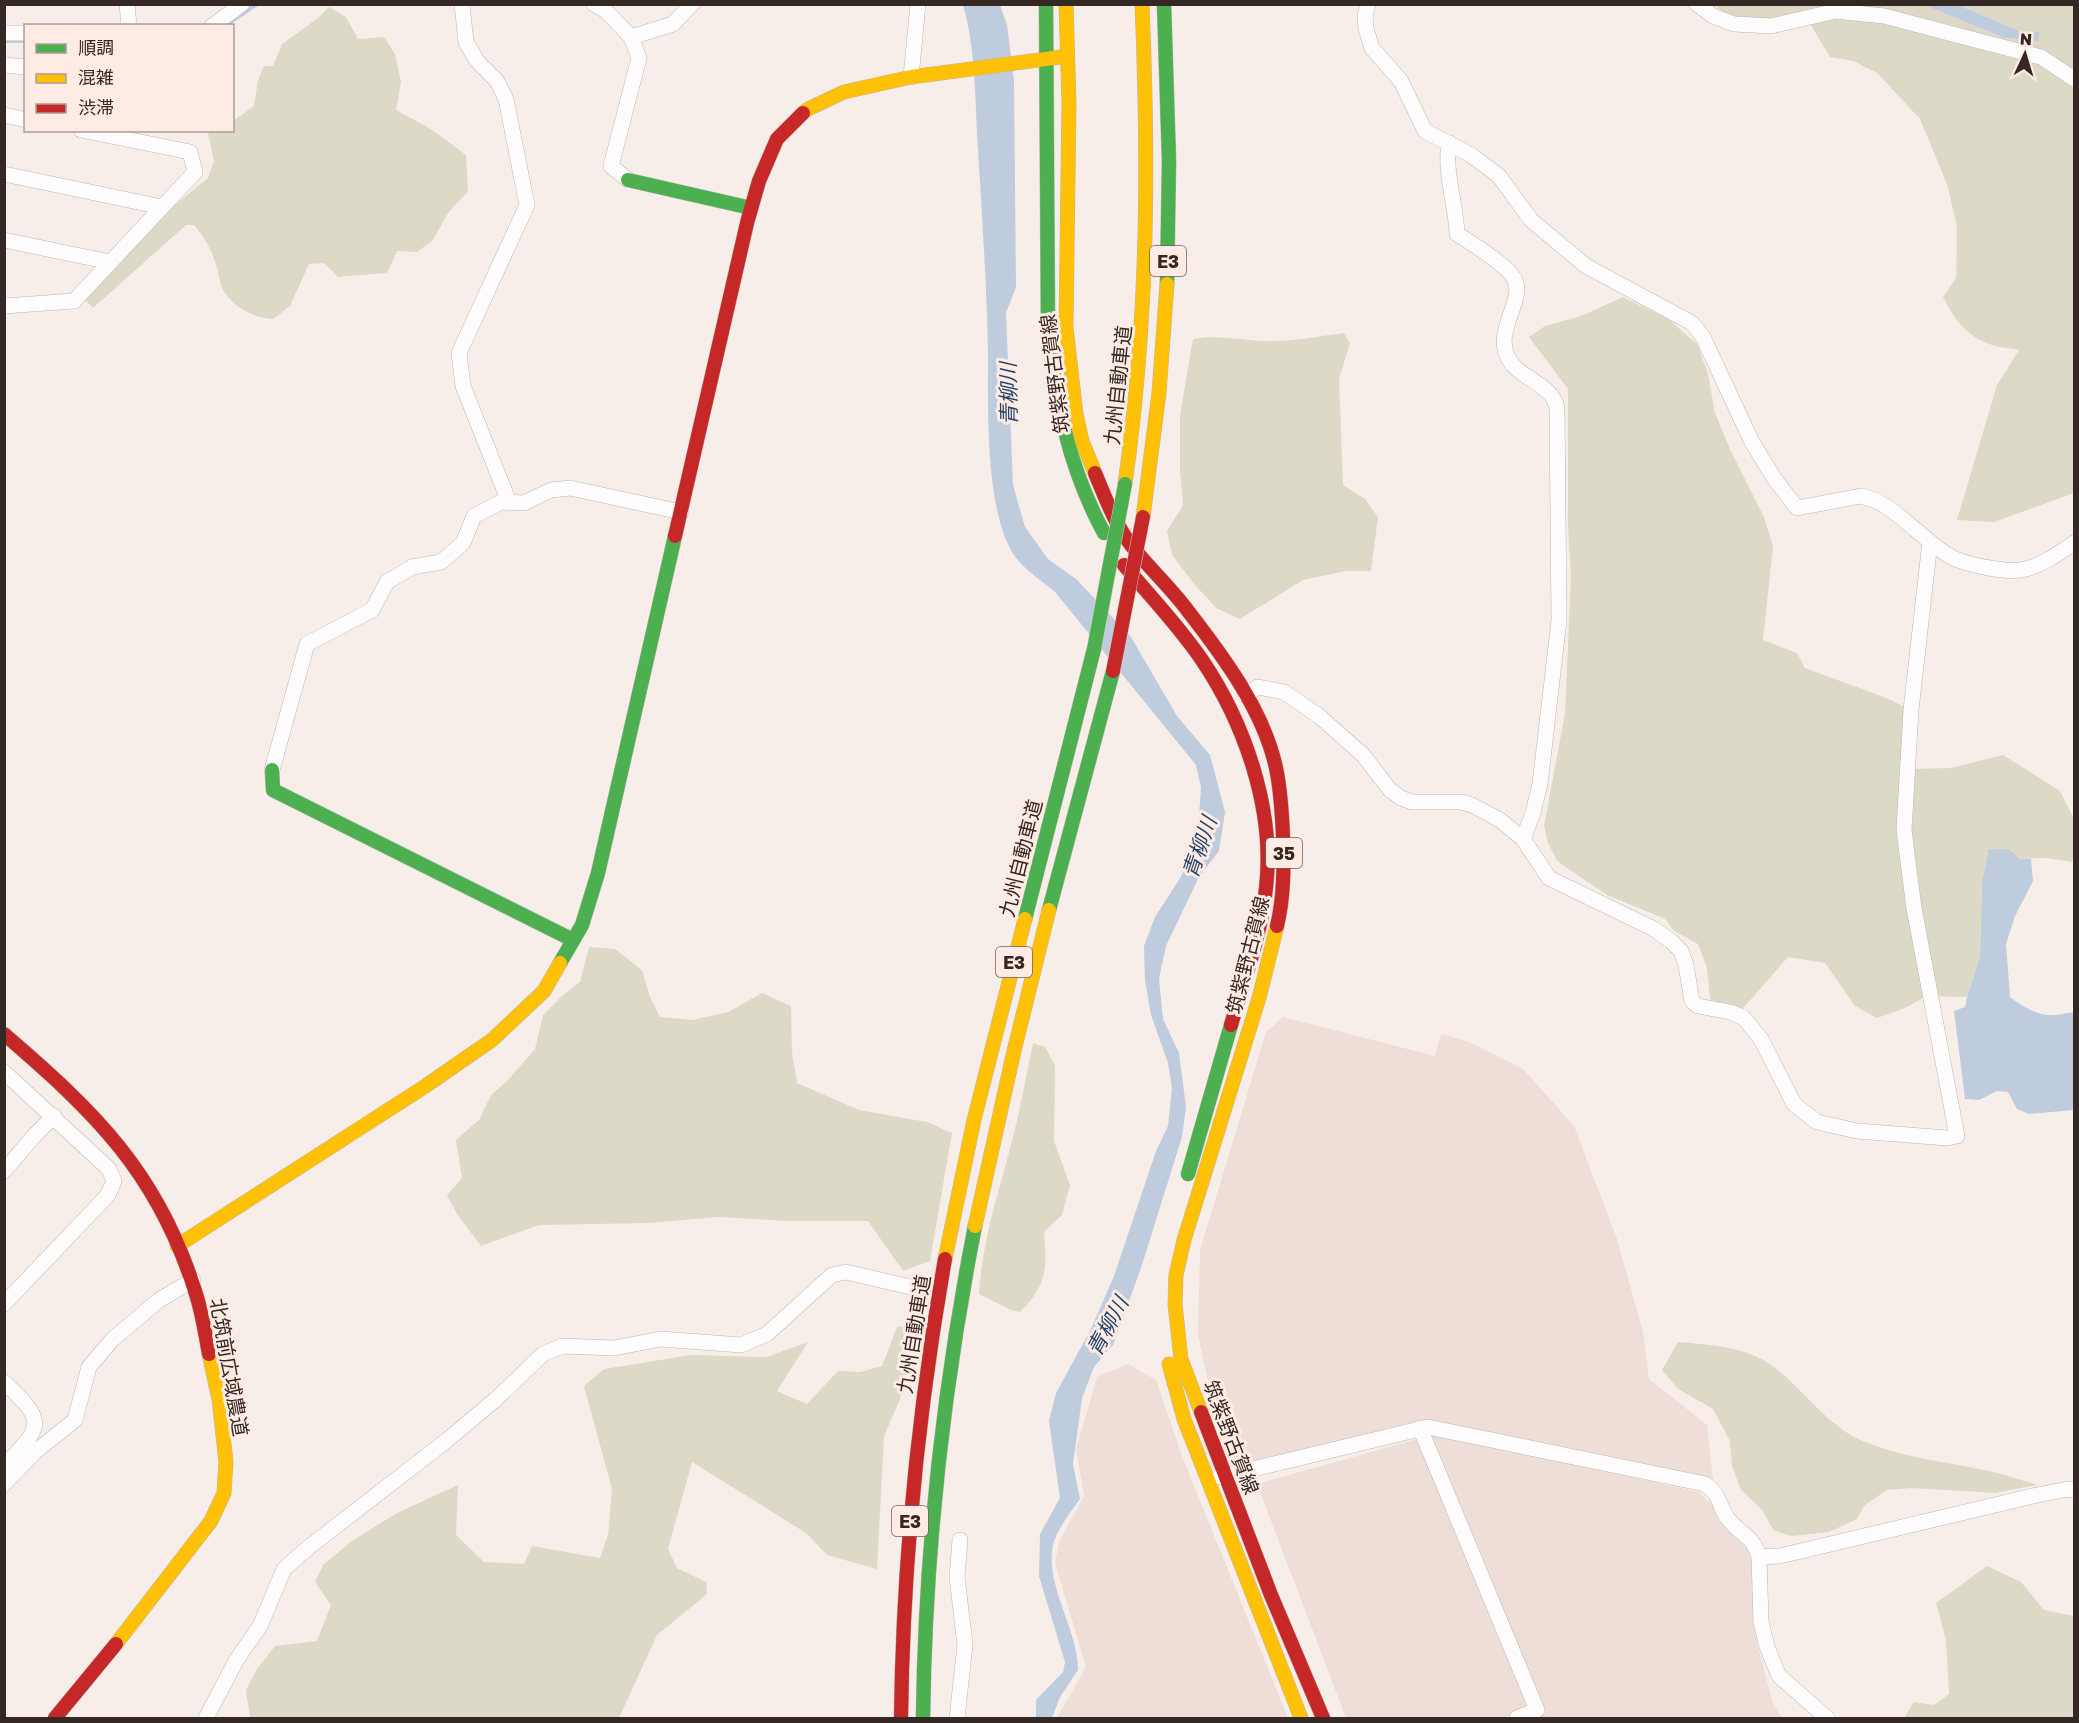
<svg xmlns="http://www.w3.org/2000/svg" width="2079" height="1723" font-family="'Golos Text','Noto Sans JP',sans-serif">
  <rect width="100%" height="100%" fill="#f8eee9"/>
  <g fill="#efded7">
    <path d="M 1283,1017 L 1435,1056 L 1441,1034 L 1469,1042 L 1523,1069 L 1574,1126 L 1617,1239 L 1643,1332 L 1649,1379 L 1707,1425 L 1713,1480 L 1428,1421 L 1235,1466 L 1213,1405 L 1198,1335 L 1200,1250 L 1266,1032 Z"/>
    <path d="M 1128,1364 L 1156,1380 L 1182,1456 L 1288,1718 L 1057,1718 L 1086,1667 L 1055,1563 L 1059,1542 L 1084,1496 L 1076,1449 L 1097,1377 Z"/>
    <path d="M 1435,1434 L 1699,1492 L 1750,1545 L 1757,1570 L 1755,1609 L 1757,1644 L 1773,1703 L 1782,1718 L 1346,1718 L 1257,1484 Z"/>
  </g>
  <g fill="#dcdac6">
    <path d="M 1715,5 L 1924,5 L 2002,37 L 2039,32 L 2022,32 L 1958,5 L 2074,5 L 2074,493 L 1994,522 L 1957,520 L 1997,385 L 2019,350 C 2011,348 2002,348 1995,346 C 1967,337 1956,322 1943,297 L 1956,278 L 1957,226 L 1947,184 L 1920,119 L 1877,73 L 1853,61 L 1830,57 L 1807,19 L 1730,19 Z"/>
    <path d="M 329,7 L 346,17 L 358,39 L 384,37 L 395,54 L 401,82 L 396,110 L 431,129 L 466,155 L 468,191 L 448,213 L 433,240 L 417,252 L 397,251 L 387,273 L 338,277 L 324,263 L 309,264 L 290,306 L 273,319 C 255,318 236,309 225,293 C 219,285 219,271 215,262 C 211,248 203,236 194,225 L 186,225 L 93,308 L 82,297 L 159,218 L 208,178 L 214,161 L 208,133 L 213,131 L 232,130 L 233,121 L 254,106 L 258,80 L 264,66 L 273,66 L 282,44 L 318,18 Z"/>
    <path d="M 1623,297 L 1668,319 L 1697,344 L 1708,374 L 1715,413 L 1729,447 L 1764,517 L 1773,546 L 1763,640 L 1797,653 L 1805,668 L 1889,699 L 1903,706 L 1911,731 L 1912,769 L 1951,768 L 2003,755 L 2060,791 L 2074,819 L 2074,858 L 2072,862 L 2046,858 L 2020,859 L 1982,883 L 1980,957 L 1967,997 L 1927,996 L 1905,1008 L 1877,1018 L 1855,1006 L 1825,963 L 1788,957 L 1739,1013 L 1710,999 L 1707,968 L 1698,944 L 1674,931 L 1665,919 L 1607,895 L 1557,861 L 1548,843 L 1544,826 L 1565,713 L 1571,576 L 1568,527 L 1568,389 L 1529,337 L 1545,326 L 1581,316 Z"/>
    <path d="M 1344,333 L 1350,343 L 1339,379 L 1343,485 L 1365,499 L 1378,517 L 1371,571 L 1346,571 L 1303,580 L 1240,619 L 1216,608 L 1195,585 L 1172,555 L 1167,531 L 1183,505 L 1180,471 L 1180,415 L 1193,339 C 1219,334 1246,342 1273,341 C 1297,341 1321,336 1344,333 Z"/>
    <path d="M 589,947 L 615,949 L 642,970 L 650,997 L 660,1017 L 693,1020 L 728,1012 L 762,993 L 791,1006 L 792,1052 L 797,1083 L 859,1110 L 927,1122 L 952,1133 L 930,1261 L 903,1271 L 868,1221 L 787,1221 L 718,1217 L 649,1223 L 539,1225 L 481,1246 L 457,1214 L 447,1195 L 462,1178 L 456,1140 L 479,1120 L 491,1095 L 507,1081 L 535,1049 L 543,1015 L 562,996 L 580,982 Z"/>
    <path d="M 1033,1043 L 1045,1047 L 1055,1065 L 1054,1141 L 1070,1185 L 1062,1215 L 1044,1232 C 1047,1269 1047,1285 1020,1312 L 1011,1310 L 979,1294 C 982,1237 1002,1183 1015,1129 C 1022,1100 1027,1072 1033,1043 Z"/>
    <path d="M 916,1325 L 900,1399 L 884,1436 L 877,1569 L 827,1555 L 806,1533 L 692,1462 L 668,1549 L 677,1568 L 706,1582 L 707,1594 L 657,1635 L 619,1718 L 250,1718 L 246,1690 L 257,1669 L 275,1646 L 317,1641 L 331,1605 L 315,1582 L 323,1565 L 352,1541 L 397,1513 L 458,1485 L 456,1535 L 484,1562 L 524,1564 L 532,1546 L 600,1558 L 608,1535 L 612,1489 L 584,1386 L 604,1369 L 691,1355 L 767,1357 L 808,1342 L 777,1391 L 807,1404 L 838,1371 L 860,1372 L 882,1366 L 897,1327 Z"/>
    <path d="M 1678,1342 C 1711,1345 1748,1346 1775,1368 C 1804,1390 1828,1427 1863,1441 C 1906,1459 1952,1462 1997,1473 C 2010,1476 2024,1481 2037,1485 L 1996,1493 L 1911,1488 L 1887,1490 L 1865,1505 L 1857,1519 L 1829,1532 L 1791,1536 L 1773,1530 L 1763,1511 L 1741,1490 L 1732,1466 L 1730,1441 L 1713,1409 L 1678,1389 L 1662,1370 Z"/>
    <path d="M 1987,1566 L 2021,1582 L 2044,1610 L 2074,1616 L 2074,1718 L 1904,1718 L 1914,1702 L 1934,1705 L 1949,1694 L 1946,1640 L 1936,1603 Z"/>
  </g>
  <g fill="#bfccde">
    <path d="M 963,5 L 1000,5 L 1007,25 L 1014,80 L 1016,287 L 1006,313 L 1013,485 L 1025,527 L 1048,559 L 1076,579 L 1131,637 L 1177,716 L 1210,755 L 1225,812 L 1219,851 L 1199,877 L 1166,946 L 1159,978 L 1163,1019 L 1179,1053 L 1186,1107 L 1182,1137 L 1141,1268 L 1113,1345 L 1094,1367 L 1082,1398 L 1073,1464 L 1080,1499 C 1072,1510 1063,1522 1057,1534 C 1037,1574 1079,1628 1078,1670 L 1060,1697 L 1052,1718 L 1036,1718 L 1036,1700 L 1063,1672 L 1065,1662 L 1039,1576 L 1040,1534 L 1060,1498 L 1049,1421 L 1056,1393 L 1091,1329 L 1114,1276 L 1156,1151 L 1168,1126 L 1172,1088 L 1168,1063 L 1151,1015 L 1145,980 L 1144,946 L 1155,917 L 1179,880 L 1193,852 L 1199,817 L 1201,787 L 1196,765 L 1055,592 C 1041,580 1021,568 1012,552 C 985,506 988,408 988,354 C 987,286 982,218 978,149 C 975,102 976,50 963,5 Z"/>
    <path d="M 1924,5 L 1958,5 L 2022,32 L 2039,32 L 2039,41 L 2002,37 Z"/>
    <path d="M 1989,849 L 2009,849 L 2020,859 L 2031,859 L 2033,881 L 2015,916 L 2006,944 L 2010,997 C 2021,1005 2035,1015 2050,1015 C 2058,1016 2066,1012 2074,1013 L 2074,1110 L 2029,1114 L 2017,1109 L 2008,1092 L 1997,1091 L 1979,1100 L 1965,1099 L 1954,1011 L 1965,1007 L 1967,997 L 1980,957 L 1982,883 Z"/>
  </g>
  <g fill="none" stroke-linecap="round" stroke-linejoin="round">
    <g stroke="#bfccde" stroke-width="4">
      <path d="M 226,25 L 257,4"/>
      <path d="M 4,41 L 26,41"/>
    </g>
    <defs>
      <g id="street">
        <path d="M 127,4 L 129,26"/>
        <path d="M 462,4 L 466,42 L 477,61 L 497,81 L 506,99 L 527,205 L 459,353 L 463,386 L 509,502"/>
        <path d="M 594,4 L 606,11 L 631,37 L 639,58 L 611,166 L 628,180"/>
        <path d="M 1368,4 L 1365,15 L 1366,29 L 1372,48 L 1401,81 L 1425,131 L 1471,155 L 1499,176 L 1531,220 L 1586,266 L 1692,323 L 1703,337 L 1752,442 L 1774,478 L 1797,508 L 1861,496 C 1883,500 1899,516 1916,530 C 1927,539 1939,551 1953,558 C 1969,565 2009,574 2026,569 C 2044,564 2059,553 2074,543"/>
        <path d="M 1697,4 L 1713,16 L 1734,24 L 1771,26 L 1836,11 L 1884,16 L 2041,57 L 2074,79"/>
        <path d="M 212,26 L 242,4"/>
        <path d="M 4,33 L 26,33"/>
        <path d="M 631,37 L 673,24 L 692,4"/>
        <path d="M 4,65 L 26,67"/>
        <path d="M 911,77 L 918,4"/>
        <path d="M 4,115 L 26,120"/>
        <path d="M 1449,143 C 1444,172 1456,204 1457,234 C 1471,243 1509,266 1515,280 C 1525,303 1489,335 1512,364 C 1526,381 1552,385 1557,408 L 1559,620 L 1540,784 L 1533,813 L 1523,839"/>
        <path d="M 4,174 L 162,207"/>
        <path d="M 4,240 L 110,262"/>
        <path d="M 4,306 L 74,301 L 195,172 L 190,152 L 81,130"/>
        <path d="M 1246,695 L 1258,687 L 1284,692 L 1319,716 L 1363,755 L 1390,790 L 1401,798 L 1412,802 L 1462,802 L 1472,805 L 1500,820 L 1523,839 L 1549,878 L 1654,929 L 1671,941 L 1681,951 L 1686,965 L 1692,1001 L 1698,1006 L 1730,1012 L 1744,1018 L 1761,1039 L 1794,1104 L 1817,1122 L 1857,1131 L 1947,1138 L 1957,1136 L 1914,908 L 1904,830 L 1911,710 L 1930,542"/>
        <path d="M 272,770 L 307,644 L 372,610 L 387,582 L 412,567 L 441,562 L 463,543 L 474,516 L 501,502 L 524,503 L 551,490 L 570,488 L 681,512"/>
        <path d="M 4,1072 L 109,1169 L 114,1181 L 108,1195 L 4,1304"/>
        <path d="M 4,1171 L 34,1136 L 54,1116"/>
        <path d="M 4,1382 C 46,1422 44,1425 4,1466"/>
        <path d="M 1420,1428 L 1537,1710 L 1517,1718"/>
        <path d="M 1220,1477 L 1428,1427 L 1705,1484 C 1722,1496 1718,1507 1729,1520 C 1741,1535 1754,1536 1759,1557 L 1761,1622 L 1767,1647 L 1779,1676 L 1827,1718"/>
        <path d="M 4,1484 L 35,1452 L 75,1420 L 89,1367 L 112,1340 L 159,1300 L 193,1280"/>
        <path d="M 1759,1557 L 1780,1556 L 2037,1495 L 2068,1489 L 2074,1490"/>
        <path d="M 206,1718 L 237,1659 L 260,1626 L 284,1569 L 309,1547 L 446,1441 L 495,1400 L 543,1354 L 562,1346 L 614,1348 L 661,1339 L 741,1345 L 767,1334 L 832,1275 L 846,1272 L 923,1290"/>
        <path d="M 957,1718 L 965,1645 L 957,1577 L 960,1540"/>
      </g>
      <g id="fast">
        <path d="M 1046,4 L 1048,328 C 1055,401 1069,468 1104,533"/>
        <path d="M 1164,4 L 1169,161 L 1167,284"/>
        <path d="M 628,180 L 751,208"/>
        <path d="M 272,770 L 273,790 L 573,940"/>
        <path d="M 1049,910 L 1113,671"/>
        <path d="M 1025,919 L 1094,649"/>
        <path d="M 560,963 L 582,925 L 598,873 L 675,536"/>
        <path d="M 1188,1174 L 1231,1025"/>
        <path d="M 923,1718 C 925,1552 943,1389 975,1226"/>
      </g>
      <g id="slow">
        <path d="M 1066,4 L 1069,103 L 1066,327 L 1076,414 L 1082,441 L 1095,473"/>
        <path d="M 803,113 L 808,109 L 844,92 L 911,77 L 1061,57"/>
        <path d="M 1125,484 C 1148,321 1149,168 1142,4"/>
        <path d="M 1143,517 L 1159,393 L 1167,284"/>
        <path d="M 975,1226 L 1014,1051 L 1049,910"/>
        <path d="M 177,1246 L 424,1087 L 492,1040 L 544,991 L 560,963"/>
        <path d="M 945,1259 L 974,1120 L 1025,919"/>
        <path d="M 1169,1364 L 1184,1419 L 1301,1718"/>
        <path d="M 1201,1412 L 1181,1359 L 1175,1304 L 1176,1275 L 1184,1240 L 1259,998 L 1277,926"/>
        <path d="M 116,1644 L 211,1521 L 224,1493 L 226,1462 L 219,1399 L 209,1354"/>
      </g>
      <g id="jam">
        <path d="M 1095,473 C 1105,497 1115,524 1131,545 C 1149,568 1171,588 1188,611 C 1223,656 1264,711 1276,768 C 1281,791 1282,813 1283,836 C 1284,867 1284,897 1277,926"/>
        <path d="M 675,536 L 747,223 L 759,181 L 777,139 L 803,113"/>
        <path d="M 1124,565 C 1150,596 1179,626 1202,660 C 1245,724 1275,810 1266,888 C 1261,935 1244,980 1231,1025"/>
        <path d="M 4,1034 C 95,1112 158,1173 195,1291 C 202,1311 205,1333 209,1354"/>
        <path d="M 1201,1412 L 1271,1595 L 1323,1718"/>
        <path d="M 55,1718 L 116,1644"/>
        <path d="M 901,1718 C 903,1563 918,1411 945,1259"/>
      </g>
    </defs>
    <use href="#street" stroke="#c0b6b1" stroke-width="16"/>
    <use href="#fast" stroke="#c0b6b1" stroke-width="15"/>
    <use href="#slow" stroke="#c0b6b1" stroke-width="15"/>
    <use href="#jam" stroke="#c0b6b1" stroke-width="15"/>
    <use href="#street" stroke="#fefcfc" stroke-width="15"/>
    <use href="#fast" stroke="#4caf50" stroke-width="14"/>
    <use href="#slow" stroke="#ffc107" stroke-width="14"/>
    <use href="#jam" stroke="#c62828" stroke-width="14"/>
    <defs>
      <path id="fast-bridge" d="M 1094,649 L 1125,484"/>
      <path id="jam-bridge" d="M 1113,671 L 1143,517"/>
    </defs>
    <use href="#fast-bridge" stroke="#d0c9c7" stroke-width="15" stroke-linecap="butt"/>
    <use href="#jam-bridge" stroke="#d0c9c7" stroke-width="15" stroke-linecap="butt"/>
    <use href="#fast-bridge" stroke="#4caf50" stroke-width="14"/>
    <use href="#jam-bridge" stroke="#c62828" stroke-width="14"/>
  </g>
  <g text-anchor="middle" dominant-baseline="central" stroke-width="6" stroke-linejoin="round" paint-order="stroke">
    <g fill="#feebe3" stroke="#70625d" stroke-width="1.5">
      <rect x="1150" y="246" width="36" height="30" rx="4.5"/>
      <rect x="1266" y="838" width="36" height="30" rx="4.5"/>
      <rect x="996" y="947" width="36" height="30" rx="4.5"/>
      <rect x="892" y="1506" width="36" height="30" rx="4.5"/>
    </g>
    <g font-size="18" font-weight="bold" fill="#332823">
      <text x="1168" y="261">E3</text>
      <text x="1284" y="853">35</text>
      <text x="1014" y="962">E3</text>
      <text x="910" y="1521">E3</text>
    </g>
    <g font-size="20" fill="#332823" stroke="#feebe3">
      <text transform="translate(1054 374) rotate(-97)">筑紫野古賀線</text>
      <text transform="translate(1117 385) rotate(-84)">九州自動車道</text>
      <text transform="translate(1020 858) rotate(-76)">九州自動車道</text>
      <text transform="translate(1247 955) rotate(-76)">筑紫野古賀線</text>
      <text transform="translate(913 1334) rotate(-81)">九州自動車道</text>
      <text transform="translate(230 1367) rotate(80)">北筑前広域農道</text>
      <text transform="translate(1232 1437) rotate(69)">筑紫野古賀線</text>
    </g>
    <g font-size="21" font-style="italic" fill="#204369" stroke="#feebe3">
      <text transform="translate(1008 394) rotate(-91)">青柳川</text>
      <text transform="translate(1199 847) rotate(-71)">青柳川</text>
      <text transform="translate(1107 1326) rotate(-62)">青柳川</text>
    </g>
  </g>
  <rect width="2079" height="1723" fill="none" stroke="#332823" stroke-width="12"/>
  <rect x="24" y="24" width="210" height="108" fill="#feebe3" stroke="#ad9d96" stroke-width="1.5"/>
  <rect x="36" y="44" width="30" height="9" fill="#4caf50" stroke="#ad9d96" stroke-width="1.5"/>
  <text x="78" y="54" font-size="18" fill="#332823">順調</text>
  <rect x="36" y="74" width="30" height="9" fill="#ffc107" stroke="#ad9d96" stroke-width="1.5"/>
  <text x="78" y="84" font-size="18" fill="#332823">混雑</text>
  <rect x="36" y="104" width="30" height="9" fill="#c62828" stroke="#ad9d96" stroke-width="1.5"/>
  <text x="78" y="114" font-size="18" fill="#332823">渋滞</text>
  <g transform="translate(2025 54) rotate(4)" stroke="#feebe3" stroke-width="4.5" paint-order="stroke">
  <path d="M0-4.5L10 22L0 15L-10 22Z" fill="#332823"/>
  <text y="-9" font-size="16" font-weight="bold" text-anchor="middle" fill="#332823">N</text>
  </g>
</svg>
